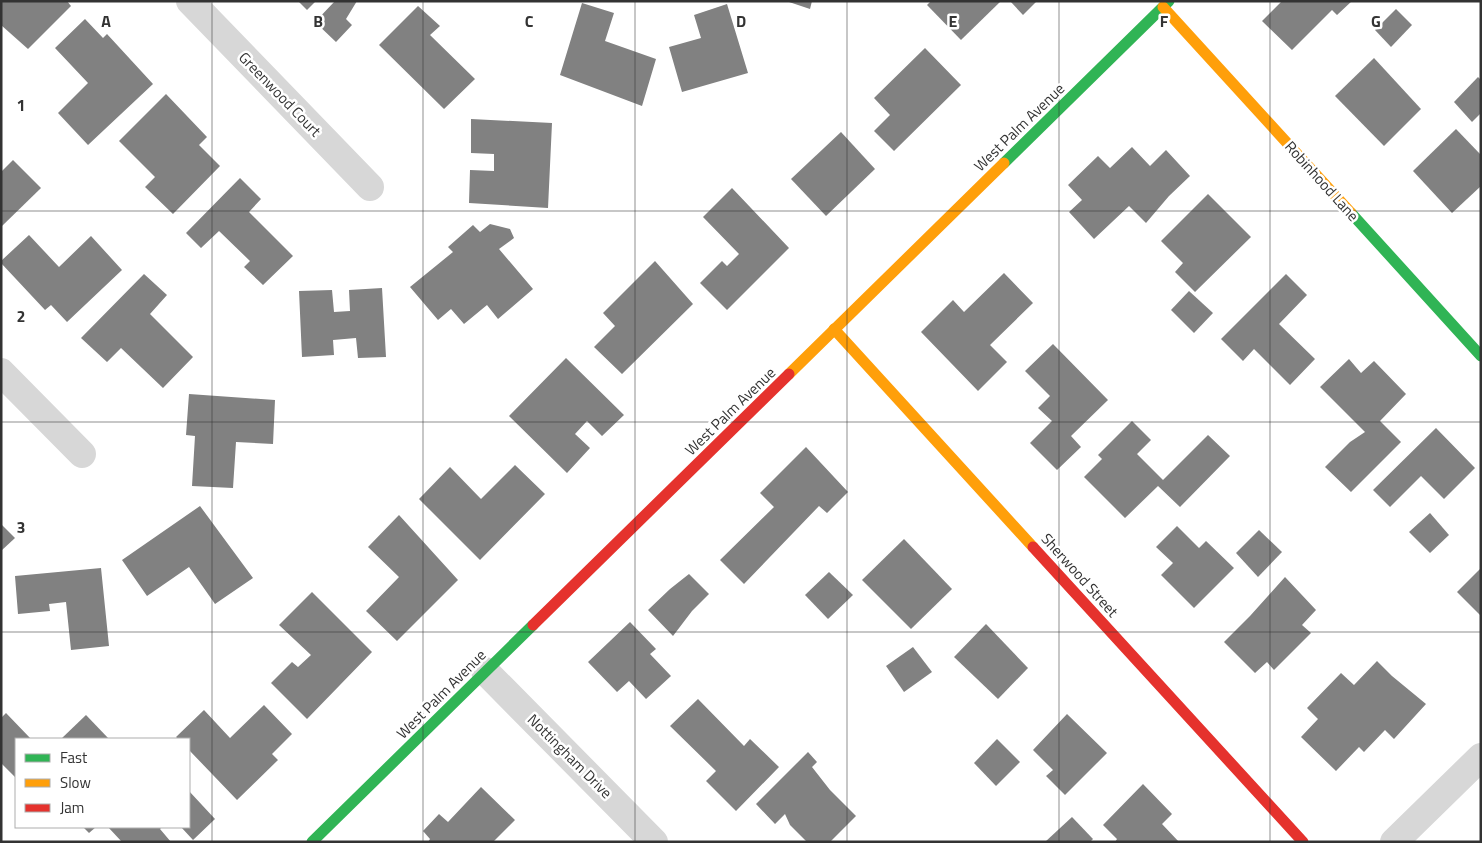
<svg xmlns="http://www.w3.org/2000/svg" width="1482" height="843" font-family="'Titillium Web',sans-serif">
  <rect width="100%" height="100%" fill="#fff"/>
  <g fill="#818181">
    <path d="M 1,1 L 67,1 L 71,6 L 28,49 L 1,25 Z"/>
    <path d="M 298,1 L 316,1 L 307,10 Z"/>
    <path d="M 335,1 L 357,1 L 346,19 L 352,25 L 336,42 L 315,22 Z"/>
    <path d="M 786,1 L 812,1 L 810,9 Z"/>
    <path d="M 931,1 L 1001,1 L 961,40 L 927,5 Z"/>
    <path d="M 1010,1 L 1037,1 L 1023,15 Z"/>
    <path d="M 1279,1 L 1352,1 L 1337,15 L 1332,10 L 1292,50 L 1262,21 L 1281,2 Z"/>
    <path d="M 582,3 L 614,13 L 605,41 L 656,59 L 642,106 L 560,75 Z"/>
    <path d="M 727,4 L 748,73 L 682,92 L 669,47 L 701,38 L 694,15 Z"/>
    <path d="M 418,6 L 440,26 L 430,35 L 475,79 L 444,109 L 379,45 Z"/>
    <path d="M 1396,9 L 1412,25 L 1391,47 L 1375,30 Z"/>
    <path d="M 85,19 L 103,38 L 107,34 L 153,84 L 88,145 L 58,113 L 88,83 L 55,48 Z"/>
    <path d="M 925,48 L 961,85 L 894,151 L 874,131 L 890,115 L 874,98 Z"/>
    <path d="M 1374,58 L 1421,109 L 1384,146 L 1335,96 Z"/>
    <path d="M 1478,77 L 1481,80 L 1481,113 L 1472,122 L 1454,102 Z"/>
    <path d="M 166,94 L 207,137 L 199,145 L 220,166 L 173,214 L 145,187 L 155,177 L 119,141 Z"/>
    <path d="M 471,119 L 552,123 L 548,208 L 469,203 L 470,170 L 494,171 L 494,154 L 471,153 Z"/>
    <path d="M 1456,129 L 1481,155 L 1481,186 L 1452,213 L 1413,171 Z"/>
    <path d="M 841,132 L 875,169 L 826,216 L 791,179 Z"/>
    <path d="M 1132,147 L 1150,166 L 1166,150 L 1190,176 L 1169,196 L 1146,223 L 1129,206 L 1094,239 L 1069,212 L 1082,200 L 1068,185 L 1098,156 L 1110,168 Z"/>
    <path d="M 13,160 L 41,188 L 1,227 L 1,172 Z"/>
    <path d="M 240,178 L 261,199 L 249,212 L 293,256 L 263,285 L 244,267 L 250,261 L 219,231 L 201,248 L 186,233 Z"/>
    <path d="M 732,188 L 789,248 L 727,310 L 700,283 L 722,261 L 727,266 L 739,254 L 703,217 Z"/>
    <path d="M 1208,194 L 1251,237 L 1195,292 L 1175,272 L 1183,263 L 1161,241 Z"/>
    <path d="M 490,224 L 510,229 L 514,238 L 499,249 L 533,289 L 498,319 L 487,305 L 464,324 L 451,309 L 438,320 L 410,287 L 453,252 L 448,247 L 473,225 L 480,232 Z"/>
    <path d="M 29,235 L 59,267 L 91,236 L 122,270 L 67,322 L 51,305 L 45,310 L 1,263 L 1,261 Z"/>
    <path d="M 655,261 L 693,304 L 622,374 L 594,347 L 615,326 L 603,313 Z"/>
    <path d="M 1004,273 L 1033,303 L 990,345 L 1007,362 L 978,391 L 921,332 L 953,300 L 964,312 Z"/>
    <path d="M 144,274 L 167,295 L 150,314 L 193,357 L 163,388 L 121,348 L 107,362 L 81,338 Z"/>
    <path d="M 1286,274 L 1307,295 L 1279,324 L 1315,359 L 1290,385 L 1254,349 L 1243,361 L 1221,339 Z"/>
    <path d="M 382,288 L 386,357 L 358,358 L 356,338 L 333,340 L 334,355 L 302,357 L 299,291 L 332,290 L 334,312 L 350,311 L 349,290 Z"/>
    <path d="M 1189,291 L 1213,313 L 1194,333 L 1171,310 Z"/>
    <path d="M 1053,344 L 1108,400 L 1071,436 L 1081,447 L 1057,470 L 1030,443 L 1052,421 L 1038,408 L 1050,396 L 1025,371 Z"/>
    <path d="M 566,358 L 624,415 L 602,436 L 587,421 L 575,434 L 590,448 L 567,473 L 509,416 Z"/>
    <path d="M 1349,359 L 1361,373 L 1374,361 L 1406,394 L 1380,421 L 1401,442 L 1351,492 L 1325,467 L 1350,442 L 1365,432 L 1320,387 Z"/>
    <path d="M 189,394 L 275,400 L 273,444 L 236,442 L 233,488 L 192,486 L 195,436 L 186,435 Z"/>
    <path d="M 1132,421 L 1151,440 L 1137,454 L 1163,480 L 1208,435 L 1230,456 L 1180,507 L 1158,486 L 1125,518 L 1084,477 L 1102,459 L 1098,455 Z"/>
    <path d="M 1436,428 L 1475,468 L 1444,499 L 1421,476 L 1390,507 L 1373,490 Z"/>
    <path d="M 806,447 L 848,492 L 827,513 L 819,506 L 744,584 L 720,560 L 774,507 L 760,493 Z"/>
    <path d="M 515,465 L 545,494 L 480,560 L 419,499 L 450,467 L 481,499 Z"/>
    <path d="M 200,506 L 253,578 L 215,604 L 189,567 L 147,596 L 122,560 Z"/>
    <path d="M 1430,513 L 1449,535 L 1430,553 L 1409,532 Z"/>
    <path d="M 399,515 L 458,580 L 397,641 L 366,611 L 399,577 L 368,547 Z"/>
    <path d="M 1,524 L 15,538 L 1,551 Z"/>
    <path d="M 1177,526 L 1199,548 L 1206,541 L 1234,568 L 1194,608 L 1161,575 L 1173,563 L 1156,547 Z"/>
    <path d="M 1259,530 L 1282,552 L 1258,577 L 1236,553 Z"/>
    <path d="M 904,539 L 952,589 L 911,629 L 862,580 Z"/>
    <path d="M 101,568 L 109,646 L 71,650 L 66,602 L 49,604 L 50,611 L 18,614 L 15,576 Z"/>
    <path d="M 1481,568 L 1481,616 L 1457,592 Z"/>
    <path d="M 829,572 L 853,595 L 828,619 L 805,595 Z"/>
    <path d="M 689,574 L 709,594 L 692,611 L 673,636 L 648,610 L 670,589 Z"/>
    <path d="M 1285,577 L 1316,610 L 1302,625 L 1311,633 L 1274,670 L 1267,662 L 1255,673 L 1224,642 L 1250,616 Z"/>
    <path d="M 312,592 L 372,652 L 307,719 L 271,683 L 292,662 L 298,667 L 311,655 L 279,625 Z"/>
    <path d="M 630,622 L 656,649 L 650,654 L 671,676 L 646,699 L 629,681 L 617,692 L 588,662 Z"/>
    <path d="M 986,624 L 1028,668 L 998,699 L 954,657 Z"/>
    <path d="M 913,647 L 932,672 L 904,692 L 886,666 Z"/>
    <path d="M 1377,661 L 1392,676 L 1426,704 L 1394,739 L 1385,730 L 1364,752 L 1359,747 L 1336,771 L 1301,737 L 1318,719 L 1307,708 L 1341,673 L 1354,685 Z"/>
    <path d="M 698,699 L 744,746 L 750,739 L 779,767 L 736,811 L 706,781 L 716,771 L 670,726 Z"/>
    <path d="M 264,705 L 292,734 L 272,754 L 278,760 L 237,800 L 189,750 L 189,739 L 178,739 L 176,737 L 204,710 L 230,738 Z"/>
    <path d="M 6,713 L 31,739 L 16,739 L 16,778 L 1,763 L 1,718 Z"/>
    <path d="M 1067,714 L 1107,753 L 1065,795 L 1046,776 L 1053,770 L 1033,750 Z"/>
    <path d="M 86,715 L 109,739 L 61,739 Z"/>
    <path d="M 997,739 L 1020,762 L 996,786 L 974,763 Z"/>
    <path d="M 808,752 L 817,762 L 812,767 L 830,790 L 856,816 L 830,842 L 807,842 L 790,825 L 785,814 L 775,824 L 756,804 Z"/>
    <path d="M 1143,784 L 1172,814 L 1162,824 L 1179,842 L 1115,842 L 1117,839 L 1103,825 Z"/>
    <path d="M 481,787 L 515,820 L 493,842 L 428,842 L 430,839 L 423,831 L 439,814 L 448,822 Z"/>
    <path d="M 189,791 L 215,819 L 193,840 L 181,827 L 189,827 Z"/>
    <path d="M 1072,817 L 1093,839 L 1090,842 L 1045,842 Z"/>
    <path d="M 83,827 L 96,827 L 89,833 Z"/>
    <path d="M 108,827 L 162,827 L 160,829 L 171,842 L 122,842 Z"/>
  </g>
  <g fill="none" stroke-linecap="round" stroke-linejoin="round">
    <g stroke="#d7d7d7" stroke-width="28">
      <path d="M 190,1 L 370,187"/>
      <path d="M 1,372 L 82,454"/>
      <path d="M 485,671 L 654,842"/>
      <path d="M 1394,842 L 1481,757"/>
    </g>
    <g stroke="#30b455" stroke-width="11">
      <path d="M 1004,163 L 1169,1"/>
      <path d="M 1351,213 L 1481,356"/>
      <path d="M 312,842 L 533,625"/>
    </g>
    <g stroke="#ff9f0a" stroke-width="11">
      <path d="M 1163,7 L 1351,213"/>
      <path d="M 834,329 L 1033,547"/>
      <path d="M 789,374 L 1004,163"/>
    </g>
    <g stroke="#e5322d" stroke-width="11">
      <path d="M 1033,547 L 1303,842"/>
      <path d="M 533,625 L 789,374"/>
    </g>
  </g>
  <path fill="none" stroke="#333" stroke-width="1" stroke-opacity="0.55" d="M 212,1 L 212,842M 423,1 L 423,842M 635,1 L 635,842M 847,1 L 847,842M 1059,1 L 1059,842M 1270,1 L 1270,842M 1,211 L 1481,211M 1,422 L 1481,422M 1,632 L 1481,632"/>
  <g text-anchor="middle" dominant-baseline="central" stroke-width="5" stroke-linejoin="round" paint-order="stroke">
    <g font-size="15" fill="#333" stroke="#fff">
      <text transform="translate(280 94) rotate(46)">Greenwood Court</text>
      <text transform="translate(1019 127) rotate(-44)">West Palm Avenue</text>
      <text transform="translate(1322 181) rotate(48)">Robinhood Lane</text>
      <text transform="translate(730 411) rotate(-44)">West Palm Avenue</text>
      <text transform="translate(1080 575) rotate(48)">Sherwood Street</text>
      <text transform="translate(441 694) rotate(-45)">West Palm Avenue</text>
      <text transform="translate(570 756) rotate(45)">Nottingham Drive</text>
    </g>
  </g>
  <g font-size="16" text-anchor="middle" font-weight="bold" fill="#333" stroke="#fff" stroke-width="5" stroke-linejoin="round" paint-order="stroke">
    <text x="106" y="27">A</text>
    <text x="318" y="27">B</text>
    <text x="529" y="27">C</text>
    <text x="741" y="27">D</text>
    <text x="953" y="27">E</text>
    <text x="1164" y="27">F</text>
    <text x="1376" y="27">G</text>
    <text x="21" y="111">1</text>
    <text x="21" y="322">2</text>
    <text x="21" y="533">3</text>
  </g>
  <rect width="1482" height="843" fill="none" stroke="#333333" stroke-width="5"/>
  <rect x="15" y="738" width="175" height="90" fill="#ffffff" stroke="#adadad"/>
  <rect x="25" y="754" width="25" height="8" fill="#30b455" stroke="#adadad"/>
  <text x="60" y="763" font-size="15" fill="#333333">Fast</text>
  <rect x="25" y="779" width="25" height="8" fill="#ff9f0a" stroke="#adadad"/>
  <text x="60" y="788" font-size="15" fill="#333333">Slow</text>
  <rect x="25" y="804" width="25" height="8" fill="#e5322d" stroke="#adadad"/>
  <text x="60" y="813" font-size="15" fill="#333333">Jam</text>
</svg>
